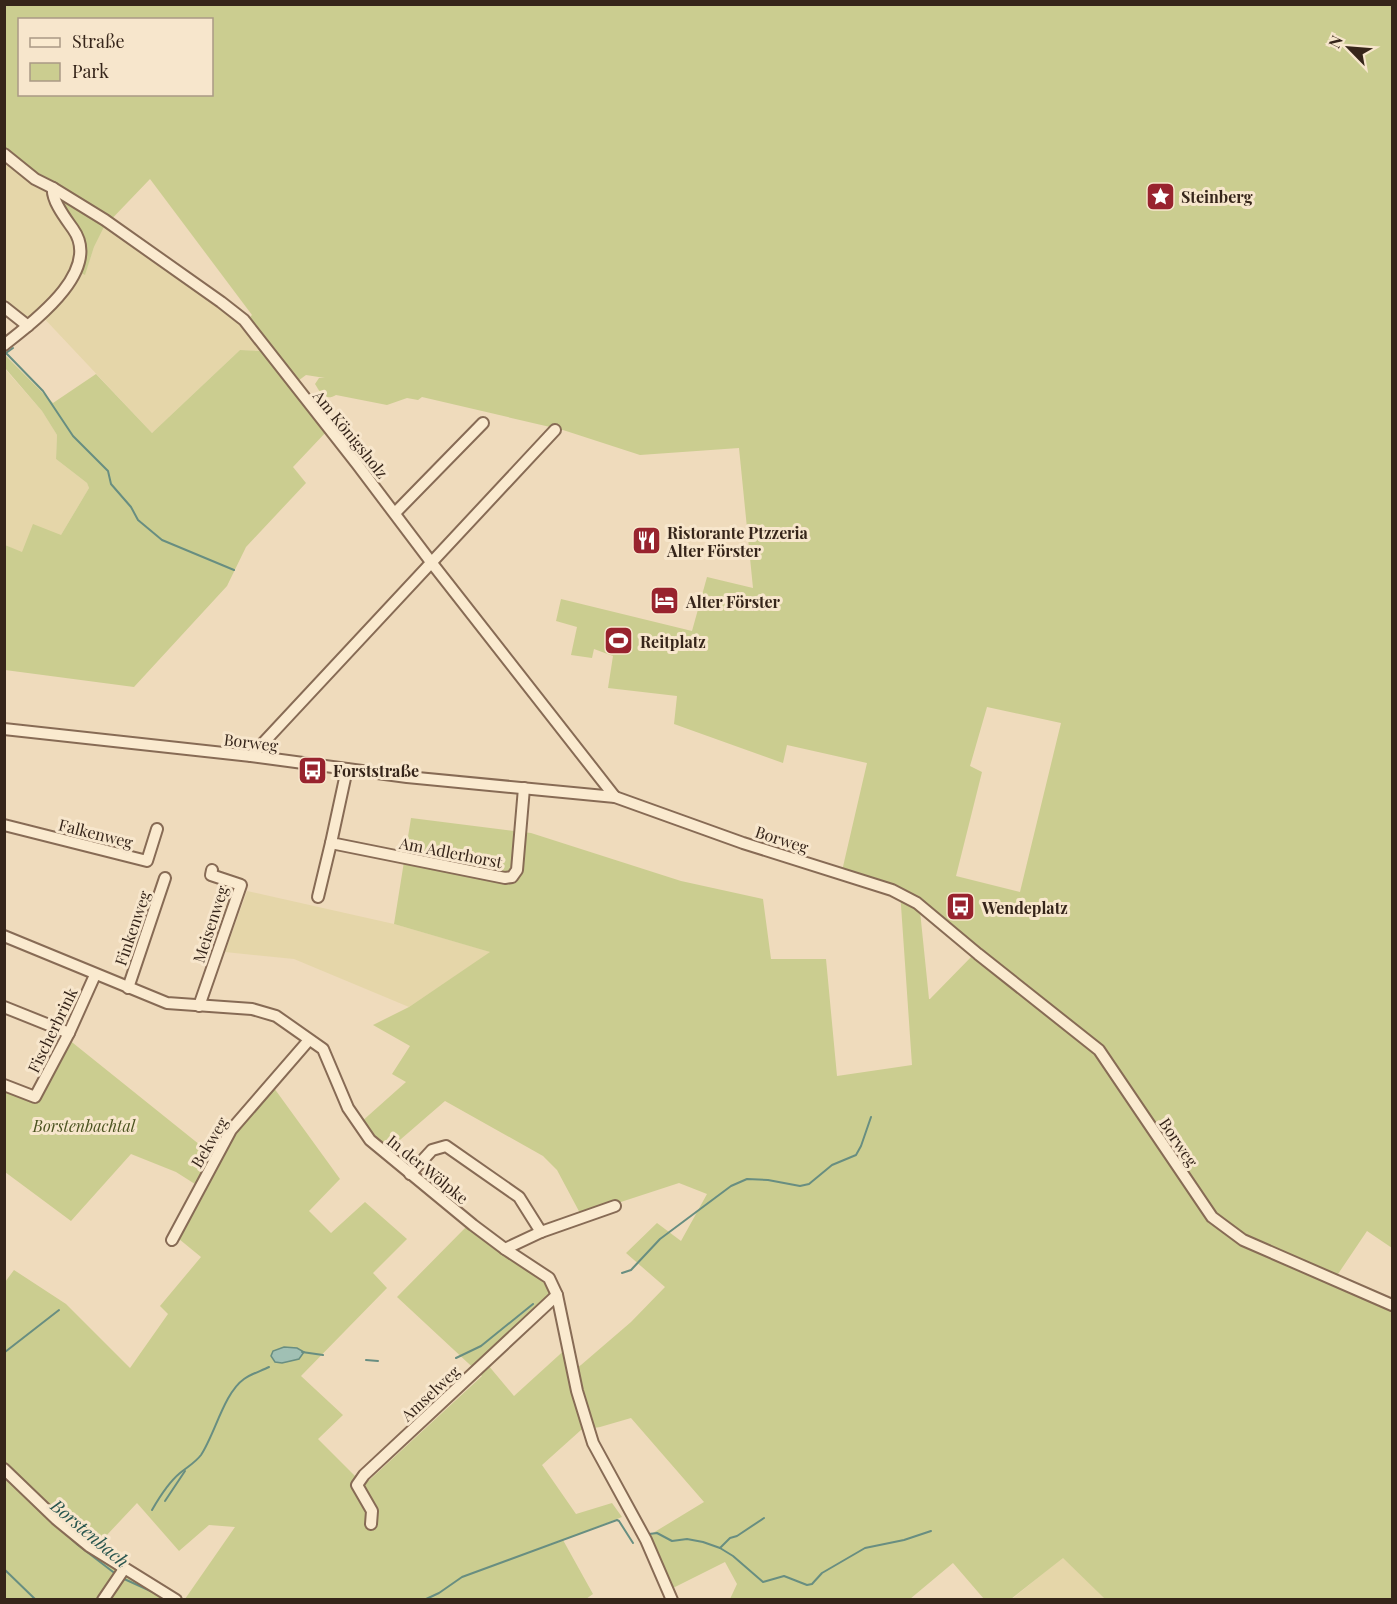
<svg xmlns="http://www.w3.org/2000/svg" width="1397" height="1604" font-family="'Playfair Display',serif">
  <rect width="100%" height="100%" fill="#efdbbc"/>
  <g fill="#e5d6a9">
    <path d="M 4,158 L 44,188 L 72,238 L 75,256 L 85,274 L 94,247 L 104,227 L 219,305 L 242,325 L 263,351 L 240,350 L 152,433 L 40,314 L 33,320 L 5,303 Z"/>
    <path d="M 4,368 L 42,411 L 57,435 L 56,459 L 87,483 L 89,488 L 61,535 L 22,553 L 5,545 Z"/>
    <path d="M 247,891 L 394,924 L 491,952 L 409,1007 L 294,959 L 225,952 Z"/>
    <path d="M 1063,1557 L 1105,1599 L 1011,1600 Z"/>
  </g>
  <path fill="#cbcd90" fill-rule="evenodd" d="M 4,5 L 1392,5 L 1392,1248 L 1367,1231 L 1334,1280 L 1392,1307 L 1392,1599 L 1105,1599 L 1063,1558 L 1011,1599 L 984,1599 L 953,1563 L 910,1599 L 730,1599 L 737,1584 L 725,1562 L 671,1589 L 648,1536 L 704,1502 L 631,1418 L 600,1427 L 581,1430 L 542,1465 L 576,1514 L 612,1503 L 622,1517 L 563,1540 L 593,1594 L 586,1599 L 185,1599 L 235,1527 L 209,1525 L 179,1551 L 137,1503 L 90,1553 L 163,1599 L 5,1599 L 5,1282 L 14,1270 L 66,1304 L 130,1368 L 168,1314 L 160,1306 L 201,1257 L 179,1239 L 206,1191 L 176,1172 L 131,1154 L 71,1221 L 5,1172 L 5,1088 L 35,1100 L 68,1039 L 205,1149 L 274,1088 L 340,1179 L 309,1211 L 331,1233 L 365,1202 L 407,1239 L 373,1273 L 387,1288 L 301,1376 L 343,1415 L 318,1439 L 364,1485 L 482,1376 L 397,1297 L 468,1225 L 561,1296 L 488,1365 L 514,1396 L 569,1346 L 573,1370 L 581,1365 L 631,1322 L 665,1287 L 626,1253 L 657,1223 L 681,1241 L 707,1194 L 679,1183 L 581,1215 L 557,1170 L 543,1156 L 445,1101 L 386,1152 L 360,1123 L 406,1082 L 392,1074 L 410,1046 L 373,1025 L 409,1007 L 490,952 L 394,924 L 411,818 L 531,833 L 681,881 L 763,899 L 771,959 L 826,959 L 837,1076 L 912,1065 L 900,891 L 842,871 L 867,763 L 787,745 L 783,763 L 674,724 L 677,696 L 608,688 L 613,656 L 594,649 L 592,658 L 571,655 L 577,627 L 556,621 L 561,599 L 692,631 L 707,577 L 753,588 L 739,448 L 640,455 L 563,430 L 422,397 L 418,400 L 407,398 L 387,405 L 336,395 C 325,402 320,392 315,384 L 319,378 L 325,378 L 306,375 L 291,386 L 327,431 L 293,467 L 306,483 L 246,547 L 227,586 L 134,687 L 5,670 L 5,545 L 22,552 L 33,524 L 61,535 L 89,488 L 87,483 L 56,459 L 57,435 L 42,411 L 5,368 L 5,355 L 53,403 L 96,374 L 152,433 L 240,350 L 262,351 L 242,325 L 252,315 L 150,179 L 104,227 L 94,247 L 85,275 L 74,269 L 75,256 L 72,238 L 44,188 L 5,158 ZM 20,20 L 212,20 L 212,94 L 20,94 ZM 987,707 L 1061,723 L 1020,892 L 956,876 L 982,772 L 970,766 ZM 920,911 L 974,954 L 930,999 L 929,999 Z"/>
  <path fill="#a0c0b4" stroke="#688e81" stroke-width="1.5" d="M 284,1347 L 297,1348 L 304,1352 L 299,1359 L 282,1363 L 275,1362 L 271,1356 L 273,1351 Z"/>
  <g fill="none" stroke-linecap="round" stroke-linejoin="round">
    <g stroke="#688e81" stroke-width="2">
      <path d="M 13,348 L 6,353 L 43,391 L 73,436 L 108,471 L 111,484 L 131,507 L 138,520 L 162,540 L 234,570"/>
      <path d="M 622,1273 L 631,1270 L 660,1239 L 731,1186 L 747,1179 L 768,1180 L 800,1186 L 809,1184 L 832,1165 L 856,1155 L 861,1146 L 871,1117"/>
      <path d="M 5,1352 L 59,1310"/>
      <path d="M 302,1352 L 323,1355"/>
      <path d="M 456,1358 L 481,1346 L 533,1304"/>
      <path d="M 366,1360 L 378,1361"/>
      <path d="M 165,1501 L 185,1471"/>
      <path d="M 152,1510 C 160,1496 168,1483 180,1473 C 187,1467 195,1463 201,1455 C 215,1434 224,1393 244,1379 C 251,1374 261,1371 269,1367"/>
      <path d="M 59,1528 L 78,1545 L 117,1575"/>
      <path d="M 649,1534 L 657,1533 L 672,1541 L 687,1539 L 703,1542 L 720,1548 L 733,1556 L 763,1582 L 784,1576 L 807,1585 L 812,1584 L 822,1573 L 865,1548 L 904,1540 L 931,1531"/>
      <path d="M 720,1548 L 730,1538 L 737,1536 L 764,1518"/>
      <path d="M 4,1569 L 36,1600"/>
      <path d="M 122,1578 L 155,1593"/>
      <path d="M 424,1600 L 439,1593 L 462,1577 L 617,1520 L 619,1521 L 633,1543"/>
    </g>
    <defs>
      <g id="street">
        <path d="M 4,154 L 35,179 L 53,188 L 105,220 L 221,302 L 244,320 L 357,464 L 431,562 L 615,797"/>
        <path d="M 4,307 L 28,326"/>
        <path d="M 4,345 C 33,322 103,271 73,229 C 66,219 51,200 53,188"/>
        <path d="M 395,513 L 483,423"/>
        <path d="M 4,729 L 251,756 L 407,777 L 615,797 L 743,843 L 892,890 L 917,903 L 978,954 L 1099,1050 L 1212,1217 L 1243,1240 L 1392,1305"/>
        <path d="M 251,756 L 555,430"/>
        <path d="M 347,769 L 331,843 L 505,878 L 512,877 L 517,870 L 524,788"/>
        <path d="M 4,825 L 147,861 L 157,829"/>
        <path d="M 318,897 L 331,843"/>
        <path d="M 4,936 L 167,1003 L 252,1009 L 276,1016 L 323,1049 L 348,1108 L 370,1140 L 473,1225 L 505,1249 L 549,1278 L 557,1295 L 577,1391 L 593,1443 L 646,1540 L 672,1600"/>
        <path d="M 128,988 L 165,878"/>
        <path d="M 199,1006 L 241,885 L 211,875 L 212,870"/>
        <path d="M 4,1007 L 69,1033"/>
        <path d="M 4,1085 L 35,1097 L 69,1033 L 95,975"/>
        <path d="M 410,1174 L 432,1150 L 446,1146 L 519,1197 L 541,1232"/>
        <path d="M 172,1240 L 231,1130 L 309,1040"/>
        <path d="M 505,1249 L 541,1232 L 615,1206"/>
        <path d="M 4,1469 L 56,1519 L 89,1546 L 176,1600"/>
        <path d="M 371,1524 L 372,1511 L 357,1485 L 364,1475 L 557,1295"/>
        <path d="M 103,1600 L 124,1569"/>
      </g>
    </defs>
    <use href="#street" stroke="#876b55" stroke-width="14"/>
    <use href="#street" stroke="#faeacf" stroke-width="10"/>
  </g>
  <defs>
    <symbol id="sight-square" viewBox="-11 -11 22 22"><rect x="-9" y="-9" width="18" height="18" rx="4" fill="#98232e" stroke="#f7e6cc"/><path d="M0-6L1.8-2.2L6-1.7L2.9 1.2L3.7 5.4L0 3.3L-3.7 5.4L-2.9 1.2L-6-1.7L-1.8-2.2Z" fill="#fff"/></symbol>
    <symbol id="restaurant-square" viewBox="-11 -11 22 22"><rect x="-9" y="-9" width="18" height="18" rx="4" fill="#98232e" stroke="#f7e6cc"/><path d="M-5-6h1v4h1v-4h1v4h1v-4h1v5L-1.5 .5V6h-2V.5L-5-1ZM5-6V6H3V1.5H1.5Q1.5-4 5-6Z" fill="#fff"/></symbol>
    <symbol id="hotel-square" viewBox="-11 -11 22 22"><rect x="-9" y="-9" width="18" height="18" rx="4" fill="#98232e" stroke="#f7e6cc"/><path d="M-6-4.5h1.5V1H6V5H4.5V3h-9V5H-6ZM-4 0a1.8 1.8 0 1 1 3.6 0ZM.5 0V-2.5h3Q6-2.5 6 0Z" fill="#fff"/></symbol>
    <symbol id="stadium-square" viewBox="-11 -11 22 22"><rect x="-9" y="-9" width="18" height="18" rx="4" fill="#98232e" stroke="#f7e6cc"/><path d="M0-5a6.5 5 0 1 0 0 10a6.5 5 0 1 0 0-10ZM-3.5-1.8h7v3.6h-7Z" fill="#fff"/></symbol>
    <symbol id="bus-square" viewBox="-11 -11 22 22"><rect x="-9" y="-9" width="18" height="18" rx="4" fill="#98232e" stroke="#f7e6cc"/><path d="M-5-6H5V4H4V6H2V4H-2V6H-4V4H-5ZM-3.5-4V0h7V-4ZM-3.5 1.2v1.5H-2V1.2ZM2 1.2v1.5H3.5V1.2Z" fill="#fff"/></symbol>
  </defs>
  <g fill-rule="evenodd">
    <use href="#sight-square" x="1144" y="180" width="33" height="33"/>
    <use href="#restaurant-square" x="630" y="524" width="33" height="33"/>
    <use href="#hotel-square" x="648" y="584" width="33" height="33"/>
    <use href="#stadium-square" x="602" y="624" width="33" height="33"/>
    <use href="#bus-square" x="296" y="754" width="33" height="33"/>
    <use href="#bus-square" x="944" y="890" width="33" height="33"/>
  </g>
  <g text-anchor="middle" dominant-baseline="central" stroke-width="6" stroke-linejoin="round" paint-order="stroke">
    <g font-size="16" font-weight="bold" fill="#36251a" stroke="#f7e6cc" text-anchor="start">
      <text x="1181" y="196">Steinberg</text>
      <text x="667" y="532">Ristorante Ptzzeria<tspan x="667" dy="18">Alter Förster</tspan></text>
      <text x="686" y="601">Alter Förster</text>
      <text x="640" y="641">Reitplatz</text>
      <text x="333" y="770">Forststraße</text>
      <text x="982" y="907">Wendeplatz</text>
    </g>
    <g font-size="16" fill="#36251a" stroke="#f7e6cc">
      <text transform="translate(351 434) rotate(51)">Am Königsholz</text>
      <text transform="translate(251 742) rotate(7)">Borweg</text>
      <text transform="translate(96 833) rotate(14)">Falkenweg</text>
      <text transform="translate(782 839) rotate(18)">Borweg</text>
      <text transform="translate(451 852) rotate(11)">Am Adlerhorst</text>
      <text transform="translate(210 924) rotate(-72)">Meisenweg</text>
      <text transform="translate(132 928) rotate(-71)">Finkenweg</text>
      <text transform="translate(52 1030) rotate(-64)">Fischerbrink</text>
      <text transform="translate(209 1142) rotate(-59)">Bekweg</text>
      <text transform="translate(1179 1142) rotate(56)">Borweg</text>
      <text transform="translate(428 1169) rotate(39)">In der Wölpke</text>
      <text transform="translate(430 1393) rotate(-43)">Amselweg</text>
    </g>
    <g font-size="16" font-style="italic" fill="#4b5320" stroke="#f7e6cc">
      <text x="84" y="1125">Borstenbachtal</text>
    </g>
    <g font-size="18" font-style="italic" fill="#29564f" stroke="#f7e6cc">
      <text transform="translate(90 1533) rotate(40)">Borstenbach</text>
    </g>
  </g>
  <rect width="1397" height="1604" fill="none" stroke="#36251a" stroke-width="12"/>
  <rect x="18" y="18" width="195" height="78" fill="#f7e6cc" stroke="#aa9985" stroke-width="1.5"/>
  <rect x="30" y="38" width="30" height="9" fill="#faeacf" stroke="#aa9985" stroke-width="1.5"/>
  <text x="72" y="48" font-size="18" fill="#36251a">Straße</text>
  <rect x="30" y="63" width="30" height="18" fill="#cbcd90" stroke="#aa9985" stroke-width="1.5"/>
  <text x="72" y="78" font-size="18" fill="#36251a">Park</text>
  <g transform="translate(1349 48) rotate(295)" stroke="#f7e6cc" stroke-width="4.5" paint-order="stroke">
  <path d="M0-4.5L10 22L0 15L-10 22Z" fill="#36251a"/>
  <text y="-9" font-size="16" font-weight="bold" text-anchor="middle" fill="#36251a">N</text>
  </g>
</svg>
